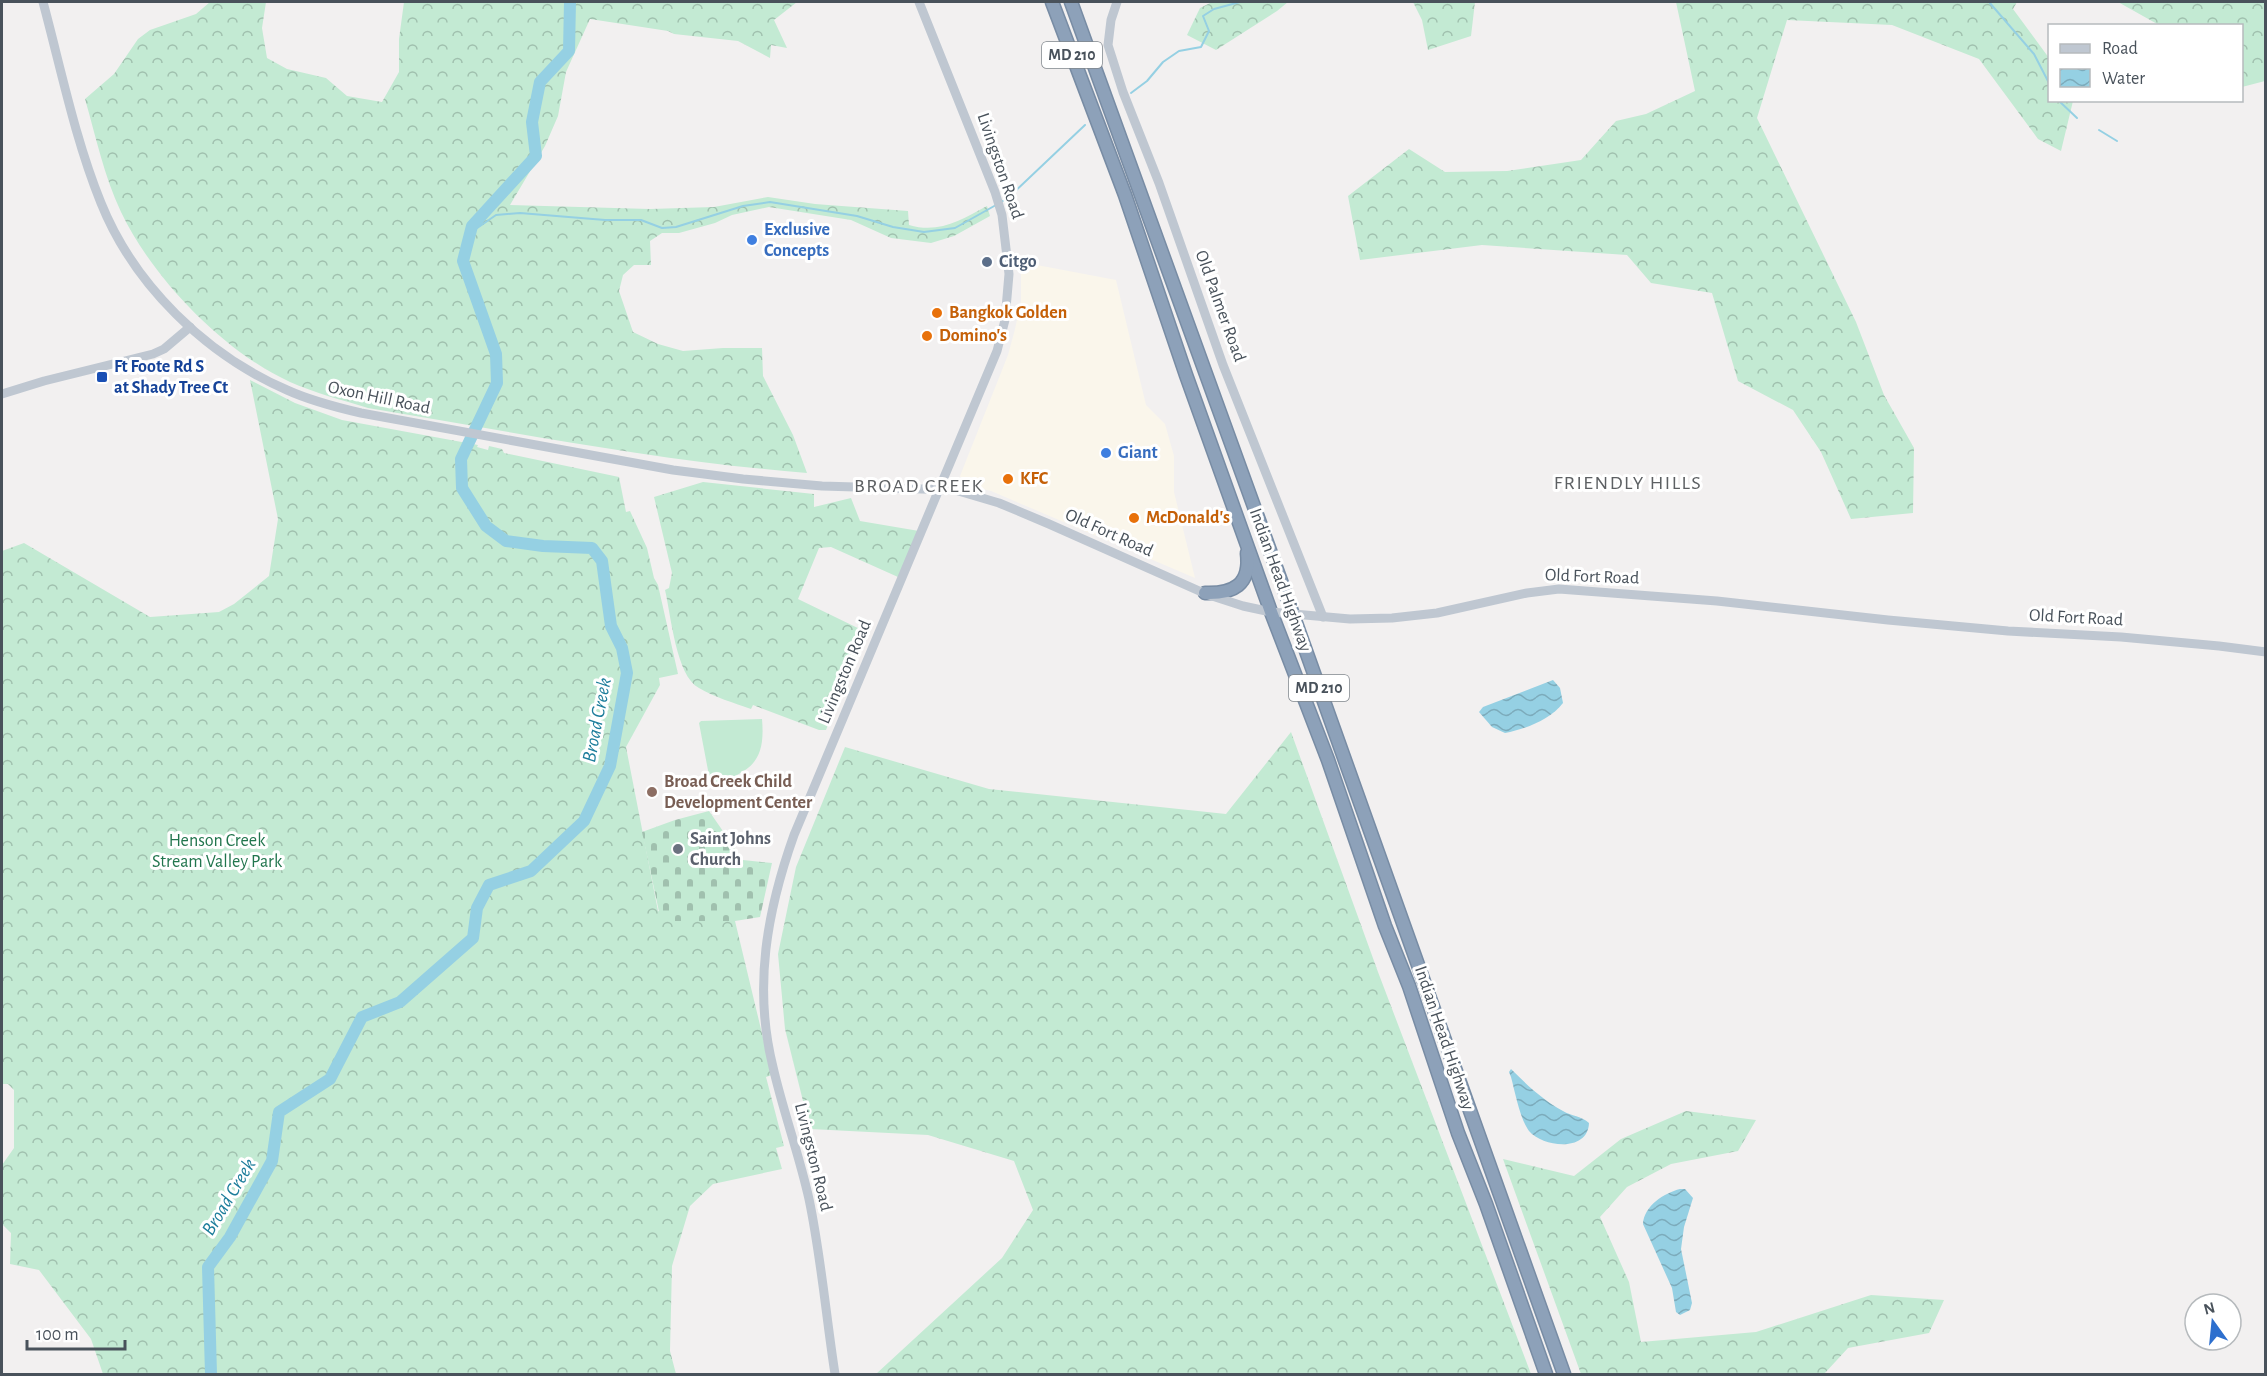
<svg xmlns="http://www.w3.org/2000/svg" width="2267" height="1376" font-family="'Alegreya Sans',sans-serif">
  <defs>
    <pattern id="forest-crowns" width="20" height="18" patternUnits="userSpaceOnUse" patternTransform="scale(1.5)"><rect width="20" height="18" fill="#c3ead3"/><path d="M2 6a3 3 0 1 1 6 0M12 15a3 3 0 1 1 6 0" fill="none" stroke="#a0c0ae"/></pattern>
    <pattern id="cemetery-stones" width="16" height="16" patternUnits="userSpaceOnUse" patternTransform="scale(1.5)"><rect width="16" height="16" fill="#c3ead3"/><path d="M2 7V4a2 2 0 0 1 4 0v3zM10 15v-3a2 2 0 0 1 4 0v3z" fill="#a0c0ae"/></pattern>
    <pattern id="water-waves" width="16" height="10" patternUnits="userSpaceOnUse" patternTransform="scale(1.5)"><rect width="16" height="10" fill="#95d0e3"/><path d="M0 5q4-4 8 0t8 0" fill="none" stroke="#7cabbb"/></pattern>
  </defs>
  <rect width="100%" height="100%" fill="#f2f0f0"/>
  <path fill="#faf6eb" d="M 1021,262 L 1116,280 L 1146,405 L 1165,424 L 1174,456 L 1174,492 L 1195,578 L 991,491 L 963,484 L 960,476 L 1008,355 L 1015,329 L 1021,301 Z"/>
  <g fill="url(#forest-crowns)">
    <path d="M 210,2 L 266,2 L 262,28 L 267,58 L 287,69 L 326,78 L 347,96 L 382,102 L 399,72 L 399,39 L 404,2 L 797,2 L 774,20 L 787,48 L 771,45 L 770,58 L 738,41 L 674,34 L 668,31 L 590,19 L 566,72 L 558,116 L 545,146 L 510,205 L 650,209 L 714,207 L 768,197 L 815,204 L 908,211 L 909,225 C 939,234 961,220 987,206 L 990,216 L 954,236 L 931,243 L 891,238 L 851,220 L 769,207 L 732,215 L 715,223 L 679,233 L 662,233 L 650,241 L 651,265 L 634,265 L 623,275 L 619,291 L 633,332 L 658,344 L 683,351 L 723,348 L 762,348 L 763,376 L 793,435 L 807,473 C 658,461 514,432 368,408 C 342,400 315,393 290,382 C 224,352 153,279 121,212 C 104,176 96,137 85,99 L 114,74 L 138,39 L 150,30 L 196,14 Z"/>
    <path d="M 1212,2 L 1288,2 L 1277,11 L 1216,50 L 1187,35 L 1200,8 Z"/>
    <path d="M 1413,2 L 1475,2 L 1471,36 L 1428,50 L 1422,20 Z"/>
    <path d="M 1676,2 L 2017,2 L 2013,9 L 2049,58 L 2050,100 L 2073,101 L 2061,151 L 2038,139 L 1979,59 L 1892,25 L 1787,20 L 1757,118 L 1856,322 L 1884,395 L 1914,448 L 1913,513 L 1851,519 L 1821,452 L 1793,410 L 1738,381 L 1712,293 L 1651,283 L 1627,255 L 1482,245 L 1360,260 L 1348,196 L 1409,149 L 1445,172 L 1507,171 L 1581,160 L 1616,121 L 1646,114 L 1695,91 Z"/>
    <path d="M 2118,2 L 2265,2 L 2265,81 L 2242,87 L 2242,26 L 2159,25 Z"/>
    <path d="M 250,380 L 295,403 L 342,420 L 478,445 L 477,447 L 488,450 L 489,446 L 502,449 L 504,453 L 619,477 L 626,512 L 630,511 L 647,548 L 654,578 L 658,585 L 678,674 L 659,678 L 660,685 L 626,747 L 658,911 L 683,921 L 735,921 L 772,1075 L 766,1077 L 784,1146 L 776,1148 L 782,1169 L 713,1184 L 690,1206 L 672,1266 L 670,1351 L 676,1374 L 103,1374 L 91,1339 L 39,1270 L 10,1264 L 11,1233 L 2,1224 L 2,1165 L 14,1148 L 14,1090 L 8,1084 L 2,1084 L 2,551 L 24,543 L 150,617 L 219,612 L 234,604 L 269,576 L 278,519 Z"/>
    <path d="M 703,482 L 814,494 L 814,507 L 851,498 L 860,521 L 919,531 L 898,577 L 831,547 L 819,548 L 798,599 L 866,632 L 826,730 L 819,730 L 753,705 L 751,709 C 734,703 714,697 699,688 C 676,676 671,615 665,590 L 669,588 L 672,573 L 654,497 Z"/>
    <path d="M 1291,732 L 1378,972 L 1531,1374 L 876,1374 L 1002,1258 L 1033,1210 L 1014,1161 L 928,1135 L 810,1129 L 785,1029 L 778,954 L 796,867 L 845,747 L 989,789 L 1226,814 Z"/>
    <path d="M 1686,1111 L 1756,1120 L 1738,1151 L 1671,1164 L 1627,1187 L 1600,1217 L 1629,1282 L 1641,1342 L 1756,1332 L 1871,1295 L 1944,1300 L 1929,1333 L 1848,1348 L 1824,1374 L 1581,1374 L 1503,1159 L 1574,1176 L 1621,1139 Z"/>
  </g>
  <path fill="url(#cemetery-stones)" d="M 709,811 L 743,860 L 772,863 L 760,917 L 735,921 L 661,921 L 642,832 L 675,820 Z"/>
  <path fill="#c3ead3" d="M 762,719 C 766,765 749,771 711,786 L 699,723 L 701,721 Z"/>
  <g fill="url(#water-waves)">
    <path d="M 1553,680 L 1560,688 L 1563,703 C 1550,720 1525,729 1505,733 L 1492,727 L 1479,712 L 1483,707 Z"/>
    <path d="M 1511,1069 C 1527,1085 1543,1100 1563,1111 C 1571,1116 1582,1116 1589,1123 C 1588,1152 1544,1148 1529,1131 C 1520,1119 1515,1092 1511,1077 L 1509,1072 Z"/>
    <path d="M 1680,1189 L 1685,1189 L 1693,1198 L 1684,1227 L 1681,1249 L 1692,1303 L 1690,1310 L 1680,1315 L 1676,1312 L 1672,1288 L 1643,1224 C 1644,1206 1664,1193 1680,1189 Z"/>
  </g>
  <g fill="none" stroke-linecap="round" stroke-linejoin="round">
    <g stroke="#95d0e3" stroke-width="2">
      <path d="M 1989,2 L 2034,54 L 2050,85"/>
      <path d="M 1131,93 L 1147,81 L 1163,62 L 1179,51 L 1201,47 L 1209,31 L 1203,16 L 1214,9 L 1240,2"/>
      <path d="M 2058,100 L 2077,118"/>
      <path d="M 2099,130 L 2117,141"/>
      <path d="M 1001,202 L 1009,197 L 1085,125"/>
      <path d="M 470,233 L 496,215 L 520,213 L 605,220 L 641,220 L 662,228 L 676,227 L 743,206 L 770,202 L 857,216 L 893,227 L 924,232 L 955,228 L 996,205"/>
    </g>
    <path stroke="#95d0e3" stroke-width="12" d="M 211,1374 L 208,1267 L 230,1237 L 272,1161 L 279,1112 L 330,1079 L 362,1017 L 400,1002 L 473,938 L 477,908 L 489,885 L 531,871 L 584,821 L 610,766 L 627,673 L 622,648 L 611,626 L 602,561 L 592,548 L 543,546 L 506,541 L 486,526 L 462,488 L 461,459 L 497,383 L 496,354 L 463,261 L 472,226 L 536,156 L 532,122 L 540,82 L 569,51 L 570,2"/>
    <defs>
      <g id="highway">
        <path d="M 1052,2 L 1125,195 L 1186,375 L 1271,612 L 1328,760 L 1385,926 L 1409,986 L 1458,1133 L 1486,1204 L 1546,1374"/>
        <path d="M 1071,2 L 1281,581 L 1564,1374"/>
        <path d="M 1205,593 C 1233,594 1251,585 1247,553"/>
      </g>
    </defs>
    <use href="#highway" stroke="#788ca4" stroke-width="15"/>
    <g stroke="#bfc7d1" stroke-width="9">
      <path d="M 43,2 C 61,69 75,139 101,203 C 134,285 206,355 287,390 C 311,401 335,407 361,413 L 673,470 L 743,479 L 822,486 L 955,490 L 999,503 L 1049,524 L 1206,594 L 1243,606 L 1271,612 L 1350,619 L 1392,618 L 1437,613 L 1527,593 L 1559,589 L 1717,601 L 1888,620 L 2008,631 L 2121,637 L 2219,646 L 2266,652"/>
      <path d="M 1117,2 L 1111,20 L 1108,45 L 1123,92 L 1159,183 L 1223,365 L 1323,617"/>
      <path d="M 2,394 L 44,381 L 153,354 L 164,349 L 190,327"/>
      <path d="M 835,1374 C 826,1316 821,1256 809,1199 C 799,1154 783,1111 773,1067 C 753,987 767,911 794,835 L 997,351 L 1005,320 L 1009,274 L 1002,215 L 995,192 L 919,2"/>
    </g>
    <use href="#highway" stroke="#8da1b9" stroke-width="12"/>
  </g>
  <g fill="#3f7fe0" stroke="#fff" stroke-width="2">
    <circle cx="752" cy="240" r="6"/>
    <circle cx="1106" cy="453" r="6"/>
  </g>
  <circle fill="#5c6f8a" stroke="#fff" stroke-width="2" cx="987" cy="262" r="6"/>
  <g fill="#e8710a" stroke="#fff" stroke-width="2">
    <circle cx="937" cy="313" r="6"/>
    <circle cx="927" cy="336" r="6"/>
    <circle cx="1008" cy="479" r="6"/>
    <circle cx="1134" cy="518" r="6"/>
  </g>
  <rect fill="#1a4fb4" stroke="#fff" stroke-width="2" x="96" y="371" width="12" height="12" rx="3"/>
  <circle fill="#8d6e63" stroke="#fff" stroke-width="2" cx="652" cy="792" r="6"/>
  <circle fill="#6b7280" stroke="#fff" stroke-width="2" cx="678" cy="849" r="6"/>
  <g text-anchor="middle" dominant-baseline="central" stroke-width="6" stroke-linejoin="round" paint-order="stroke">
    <g fill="#fff" stroke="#80868c" stroke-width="1.5">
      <rect x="1042" y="42" width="60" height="26" rx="4.5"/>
      <rect x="1289" y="675" width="60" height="26" rx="4.5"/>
    </g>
    <g font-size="16" font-weight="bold" fill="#49525b">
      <text x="1072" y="55">MD 210</text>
      <text x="1319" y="688">MD 210</text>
    </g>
    <g font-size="18" fill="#49525b" stroke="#fff">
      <text transform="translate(1000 166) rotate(71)">Livingston Road</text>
      <text transform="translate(1220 306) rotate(70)">Old Palmer Road</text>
      <text transform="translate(379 398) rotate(12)">Oxon Hill Road</text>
      <text transform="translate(1109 533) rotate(24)">Old Fort Road</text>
      <text transform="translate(1592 577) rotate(2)">Old Fort Road</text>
      <text transform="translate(1280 580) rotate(70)">Indian Head Highway</text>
      <text transform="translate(2076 618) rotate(3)">Old Fort Road</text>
      <text transform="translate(845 672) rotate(-67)">Livingston Road</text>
      <text transform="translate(1444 1038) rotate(71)">Indian Head Highway</text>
      <text transform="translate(813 1157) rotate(76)">Livingston Road</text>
    </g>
    <g font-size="18" font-weight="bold" fill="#366cbe" stroke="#fff" text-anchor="start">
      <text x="764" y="230">Exclusive<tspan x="764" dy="21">Concepts</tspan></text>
      <text x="1118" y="453">Giant</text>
    </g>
    <g font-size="18" font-weight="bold" fill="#4e5e75" stroke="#fff" text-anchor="start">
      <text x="999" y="262">Citgo</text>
    </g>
    <g font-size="18" font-weight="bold" fill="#c56008" stroke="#fff" text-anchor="start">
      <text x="949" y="313">Bangkok Golden</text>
      <text x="939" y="336">Domino's</text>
      <text x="1020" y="479">KFC</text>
      <text x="1146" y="518">McDonald's</text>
    </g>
    <g font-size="18" font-weight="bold" fill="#164399" stroke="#fff" text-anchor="start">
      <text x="114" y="367">Ft Foote Rd S<tspan x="114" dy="21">at Shady Tree Ct</tspan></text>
    </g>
    <g font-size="18" font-weight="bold" fill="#785e54" stroke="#fff" text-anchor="start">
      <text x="664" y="782">Broad Creek Child<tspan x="664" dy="21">Development Center</tspan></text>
    </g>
    <g font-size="18" font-weight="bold" fill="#5b616d" stroke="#fff" text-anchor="start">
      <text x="690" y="839">Saint Johns<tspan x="690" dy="21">Church</tspan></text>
    </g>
    <g font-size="18" fill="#21754d" stroke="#fff">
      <text x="217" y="841">Henson Creek<tspan x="217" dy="21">Stream Valley Park</tspan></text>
    </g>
    <g font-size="20" letter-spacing="1.5" fill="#5d6063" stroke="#fff">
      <text x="1628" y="483">FRIENDLY HILLS</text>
      <text x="919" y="486">BROAD CREEK</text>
    </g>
    <g font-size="20" font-style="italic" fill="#1c7d9b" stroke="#fff">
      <text transform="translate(597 720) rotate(-79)">Broad Creek</text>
      <text transform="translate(229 1197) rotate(-59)">Broad Creek</text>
    </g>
  </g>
  <rect width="2267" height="1376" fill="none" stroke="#49525b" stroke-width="6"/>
  <rect x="2048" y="24" width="195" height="78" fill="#ffffff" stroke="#b6babd" stroke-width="1.5"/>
  <rect x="2060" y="44" width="30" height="9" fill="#bfc7d1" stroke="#b6babd" stroke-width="1.5"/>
  <text x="2102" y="54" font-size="18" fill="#49525b">Road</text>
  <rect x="2060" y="69" width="30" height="18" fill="url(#water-waves)" stroke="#b6babd" stroke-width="1.5"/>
  <text x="2102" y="84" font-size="18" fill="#49525b">Water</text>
  <g transform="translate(2213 1322) rotate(345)"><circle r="28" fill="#ffffff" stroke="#b6babd" stroke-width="1.5"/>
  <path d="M0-4.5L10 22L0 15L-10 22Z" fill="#2d6fce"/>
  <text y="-9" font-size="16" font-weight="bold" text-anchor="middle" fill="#49525b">N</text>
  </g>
  <path d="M27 1340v9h98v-9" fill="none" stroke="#49525b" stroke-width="3"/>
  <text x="36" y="1340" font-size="18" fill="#49525b" stroke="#ffffff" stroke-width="4.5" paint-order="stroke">100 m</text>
</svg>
